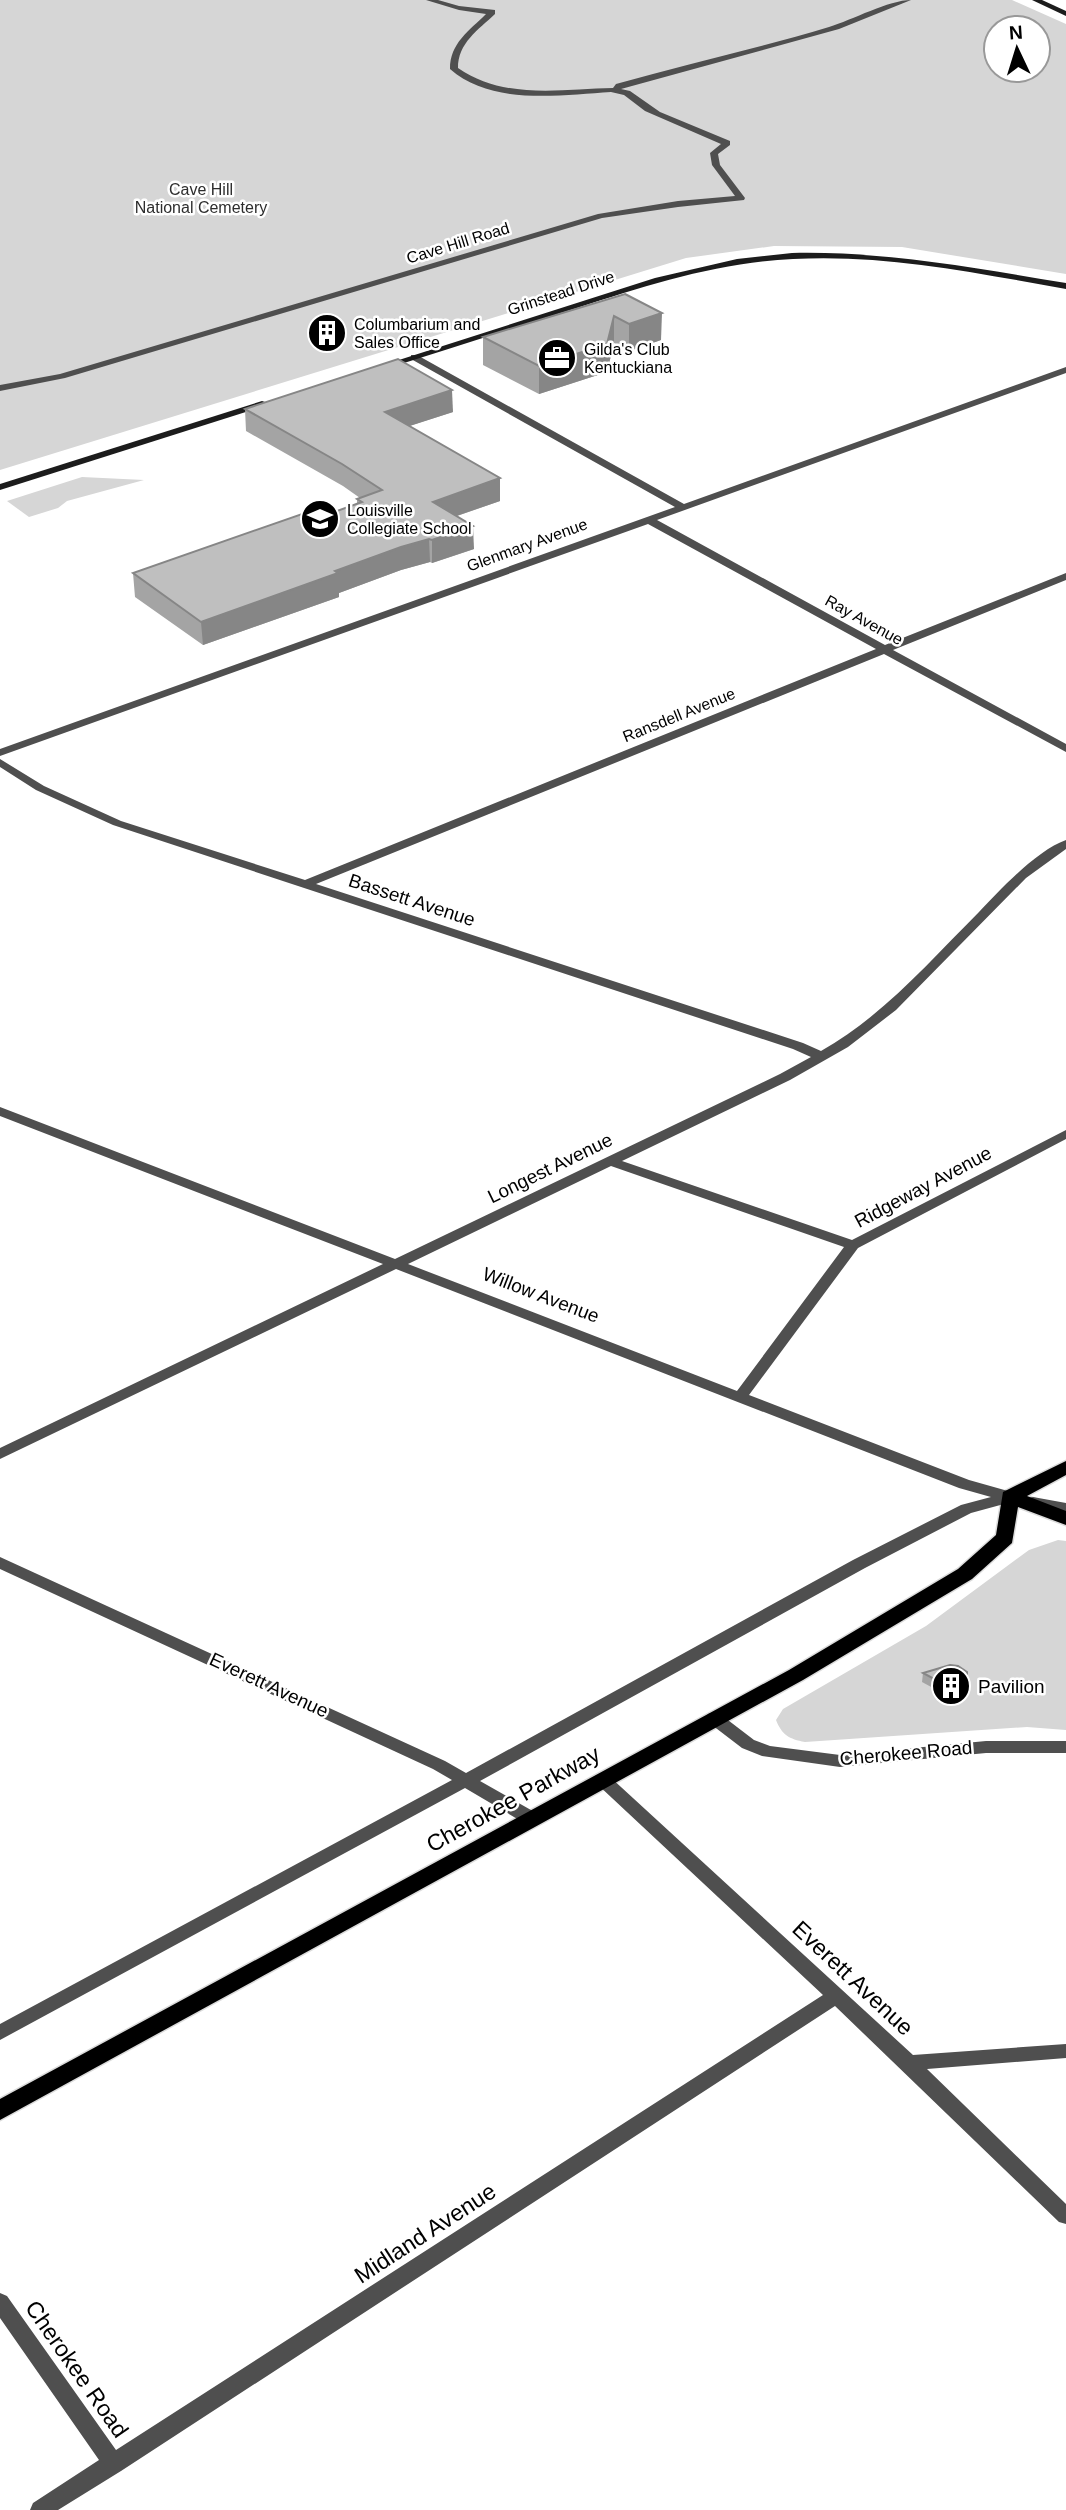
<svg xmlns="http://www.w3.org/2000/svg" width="1066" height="2510" font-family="Arial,sans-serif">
  <rect width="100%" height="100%" fill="#fff"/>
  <g fill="#d6d6d6" fill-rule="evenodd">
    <path d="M 0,0 L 1012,0 L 1066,24 L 1066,274 L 902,247 L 774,246 L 686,258 L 0,470 ZM 996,28 L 1038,28 L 1038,70 L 996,70 Z"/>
    <path d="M 82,477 L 144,480 L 67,501 L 58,508 L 29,517 L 7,501 Z"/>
    <path d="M 1058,1540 L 1066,1541 L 1066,1730 L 1027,1727 L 805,1742 C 789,1739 782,1735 776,1720 L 783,1709 L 926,1626 L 1029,1550 Z"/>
  </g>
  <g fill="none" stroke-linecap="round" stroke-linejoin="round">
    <defs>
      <path id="primary" d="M 1066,1461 L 1066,1475 L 1027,1496 L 1066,1511 L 1066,1525 L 1018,1507 L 1012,1543 L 972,1579 L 803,1680 L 0,2120 L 0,2099 L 789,1670 L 958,1569 L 996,1535 L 1003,1492 Z"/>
    </defs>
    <use href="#primary" stroke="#dbdbdb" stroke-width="3"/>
    <g fill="#4f4f4f" fill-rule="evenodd">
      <path d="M 426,0 L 438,0 L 459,6 L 495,10 L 495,14 C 478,30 458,43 458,68 C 504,100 560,89 613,88 L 616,84 C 687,64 759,48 829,27 C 852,20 889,0 911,0 L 839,29 L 621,89 L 630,91 L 660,112 L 730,141 L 730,145 L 718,154 L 720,165 L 745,198 L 744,200 L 678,207 L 602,218 L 65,378 L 0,391 L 0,385 L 60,374 L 598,214 L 678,201 L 735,196 L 712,165 L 710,153 L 721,144 L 645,111 L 624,95 L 611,92 C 560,95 492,106 450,69 C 450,43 469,31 486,14 L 459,10 Z"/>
      <path d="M 411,355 L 417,355 L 684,504 L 1066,367 L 1066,373 L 657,520 L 885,645 L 1066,573 L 1066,580 L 893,650 L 1066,744 L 1066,752 L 884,654 L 316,884 L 803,1043 L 821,1051 C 883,1016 929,962 979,912 C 1000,890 1037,850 1066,840 L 1066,849 L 1026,878 L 896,1010 L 848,1047 L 790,1080 L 622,1161 L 852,1240 L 1066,1130 L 1066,1139 L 858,1248 L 749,1395 L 969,1480 L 1015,1493 L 1018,1497 L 1015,1501 L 971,1513 L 865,1568 L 480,1781 L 538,1814 L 541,1819 L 538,1824 L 532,1826 L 526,1824 L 465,1788 L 0,2040 L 0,2024 L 452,1780 L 433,1769 L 0,1569 L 0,1557 L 445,1761 L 466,1773 L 853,1560 L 961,1505 L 991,1497 L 959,1488 L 396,1269 L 0,1459 L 0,1448 L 383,1264 L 0,1116 L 0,1107 L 395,1259 L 780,1074 L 811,1057 L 793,1049 L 113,825 L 36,790 L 0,767 L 0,759 L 44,786 L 121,821 L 305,880 L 876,649 L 648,524 L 0,756 L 0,749 L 675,507 L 411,359 ZM 611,1166 L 844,1247 L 737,1391 L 408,1264 Z"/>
      <path d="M 1033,1497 L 1066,1503 L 1066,1513 L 1028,1506 L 1025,1502 L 1028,1498 Z"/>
      <path d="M 714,1712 L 720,1714 L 754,1740 L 770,1746 L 840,1755 L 986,1741 L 1066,1741 L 1066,1753 L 986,1753 L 840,1767 L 762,1756 L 742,1748 L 708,1722 L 706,1718 L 708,1714 Z"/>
      <path d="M 603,1774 L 609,1776 L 913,2055 L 1066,2044 L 1066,2058 L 927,2069 L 1066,2204 L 1066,2224 L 1059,2222 L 835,2006 L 121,2471 L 58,2510 L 30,2510 L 33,2503 L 99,2460 L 0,2318 L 0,2293 L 7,2296 L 116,2450 L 823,1995 L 597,1784 L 595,1780 L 597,1776 Z"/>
    </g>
    <g fill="#1c1c1c" fill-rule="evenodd">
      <path d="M 1032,0 L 1042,0 L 1066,11 L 1066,16 Z"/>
      <path d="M 792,253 C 885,251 975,268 1066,283 L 1066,289 C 976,273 885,254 793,259 C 719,262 647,285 577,308 C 513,328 449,349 385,369 L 377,367 L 655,278 L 737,259 Z"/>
      <path d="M 262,401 L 265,402 L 265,406 L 0,490 L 0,484 Z"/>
    </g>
    <use href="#primary" fill="#000" fill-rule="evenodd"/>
  </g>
  <g fill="#a4a4a4">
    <path d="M 625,294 L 661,340 L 629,351 L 614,343 L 607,372 L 539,394 L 483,365 L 483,337 Z"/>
    <path d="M 245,409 L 453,412 L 409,426 L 500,501 L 457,516 L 474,549 L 432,563 L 430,562 L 401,570 L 339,593 L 339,597 L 203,645 L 135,597 L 133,573 L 312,520 L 357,504 L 357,499 L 360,498 L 343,486 L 246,431 Z"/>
    <path d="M 923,1673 L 967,1684 L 966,1693 L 946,1695 L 922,1682 Z"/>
  </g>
  <g fill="#868686">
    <path d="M 662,313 L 661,340 L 629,351 L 629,324 Z"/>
    <path d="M 614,316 L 614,343 L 607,372 L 539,394 L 539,366 Z"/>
    <path d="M 452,390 L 453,412 L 385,434 L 385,412 Z"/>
    <path d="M 500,478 L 500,501 L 433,524 L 433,502 Z"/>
    <path d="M 473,526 L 474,549 L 432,563 L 432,540 Z"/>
    <path d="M 429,539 L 430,562 L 401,570 L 339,593 L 339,597 L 203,645 L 201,622 L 335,571 L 401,547 Z"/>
  </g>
  <g fill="#bfbfbf" stroke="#868686" stroke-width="2">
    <path d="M 625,294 L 662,313 L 629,324 L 614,316 L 607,344 L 539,366 L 483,337 Z"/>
    <path d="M 398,359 L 452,390 L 385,412 L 500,478 L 433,502 L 473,526 L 432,540 L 429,539 L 401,547 L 335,571 L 338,573 L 201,622 L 133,573 L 302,514 L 312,520 L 362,502 L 357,499 L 382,490 L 342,464 L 245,409 Z"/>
    <path d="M 950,1665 L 958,1666 L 967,1672 L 967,1684 L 947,1686 L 923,1673 Z"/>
  </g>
  <defs>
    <symbol id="building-disc" viewBox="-11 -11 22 22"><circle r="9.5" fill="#000" stroke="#fff"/><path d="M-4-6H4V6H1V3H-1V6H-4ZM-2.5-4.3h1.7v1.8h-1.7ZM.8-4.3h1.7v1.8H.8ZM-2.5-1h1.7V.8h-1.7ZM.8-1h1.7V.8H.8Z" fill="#fff"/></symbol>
    <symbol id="office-disc" viewBox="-11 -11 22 22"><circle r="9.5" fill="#000" stroke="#fff"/><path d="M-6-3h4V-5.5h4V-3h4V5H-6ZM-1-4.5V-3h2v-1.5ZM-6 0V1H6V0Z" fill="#fff"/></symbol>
    <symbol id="school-disc" viewBox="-11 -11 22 22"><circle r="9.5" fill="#000" stroke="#fff"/><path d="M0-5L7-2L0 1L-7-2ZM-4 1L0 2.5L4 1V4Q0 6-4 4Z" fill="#fff"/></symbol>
  </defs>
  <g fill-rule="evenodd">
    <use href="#building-disc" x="305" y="311" width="44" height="44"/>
    <use href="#office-disc" x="535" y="336" width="44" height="44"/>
    <use href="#school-disc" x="298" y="497" width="44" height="44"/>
    <use href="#building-disc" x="929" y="1664" width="44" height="44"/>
  </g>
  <g text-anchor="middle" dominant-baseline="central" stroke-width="5" stroke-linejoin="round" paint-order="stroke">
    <g font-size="16" fill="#2d2d2d" stroke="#fff">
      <text x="201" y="189">Cave Hill<tspan x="201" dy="18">National Cemetery</tspan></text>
    </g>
    <g font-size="16" fill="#000" stroke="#fff">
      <text transform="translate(458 243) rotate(-17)">Cave Hill Road</text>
      <text transform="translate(561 293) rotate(-18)">Grinstead Drive</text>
      <text transform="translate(527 545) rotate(-20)">Glenmary Avenue</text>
      <text transform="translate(864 620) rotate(29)">Ray Avenue</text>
      <text transform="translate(679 715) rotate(-22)">Ransdell Avenue</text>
    </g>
    <g font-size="16" fill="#000" stroke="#fff" text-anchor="start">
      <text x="354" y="324">Columbarium and<tspan x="354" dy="18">Sales Office</tspan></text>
      <text x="584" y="349">Gilda's Club<tspan x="584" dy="18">Kentuckiana</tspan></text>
      <text x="347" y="510">Louisville<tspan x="347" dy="18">Collegiate School</tspan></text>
    </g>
    <g font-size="19" fill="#000" stroke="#fff">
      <text transform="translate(412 900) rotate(18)">Bassett Avenue</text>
      <text transform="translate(550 1168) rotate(-26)">Longest Avenue</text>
      <text transform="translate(923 1187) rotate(-28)">Ridgeway Avenue</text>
      <text transform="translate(541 1295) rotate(21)">Willow Avenue</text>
      <text transform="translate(269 1685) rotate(25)">Everett Avenue</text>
      <text transform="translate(906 1753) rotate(-5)">Cherokee Road</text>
    </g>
    <g font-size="19" fill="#000" stroke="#fff" text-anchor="start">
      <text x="978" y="1686">Pavilion</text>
    </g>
    <g font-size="23" fill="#000" stroke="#fff">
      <text transform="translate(513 1799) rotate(-29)">Cherokee Parkway</text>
      <text transform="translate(853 1978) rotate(43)">Everett Avenue</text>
      <text transform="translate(425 2233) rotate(-33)">Midland Avenue</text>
      <text transform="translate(77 2369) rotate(55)">Cherokee Road</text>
    </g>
  </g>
  <g transform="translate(1017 49) rotate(356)"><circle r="33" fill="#ffffff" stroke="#999999" stroke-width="2"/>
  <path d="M0-5L12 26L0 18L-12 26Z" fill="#000000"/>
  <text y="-10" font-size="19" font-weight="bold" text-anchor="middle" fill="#000000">N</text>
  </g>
</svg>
